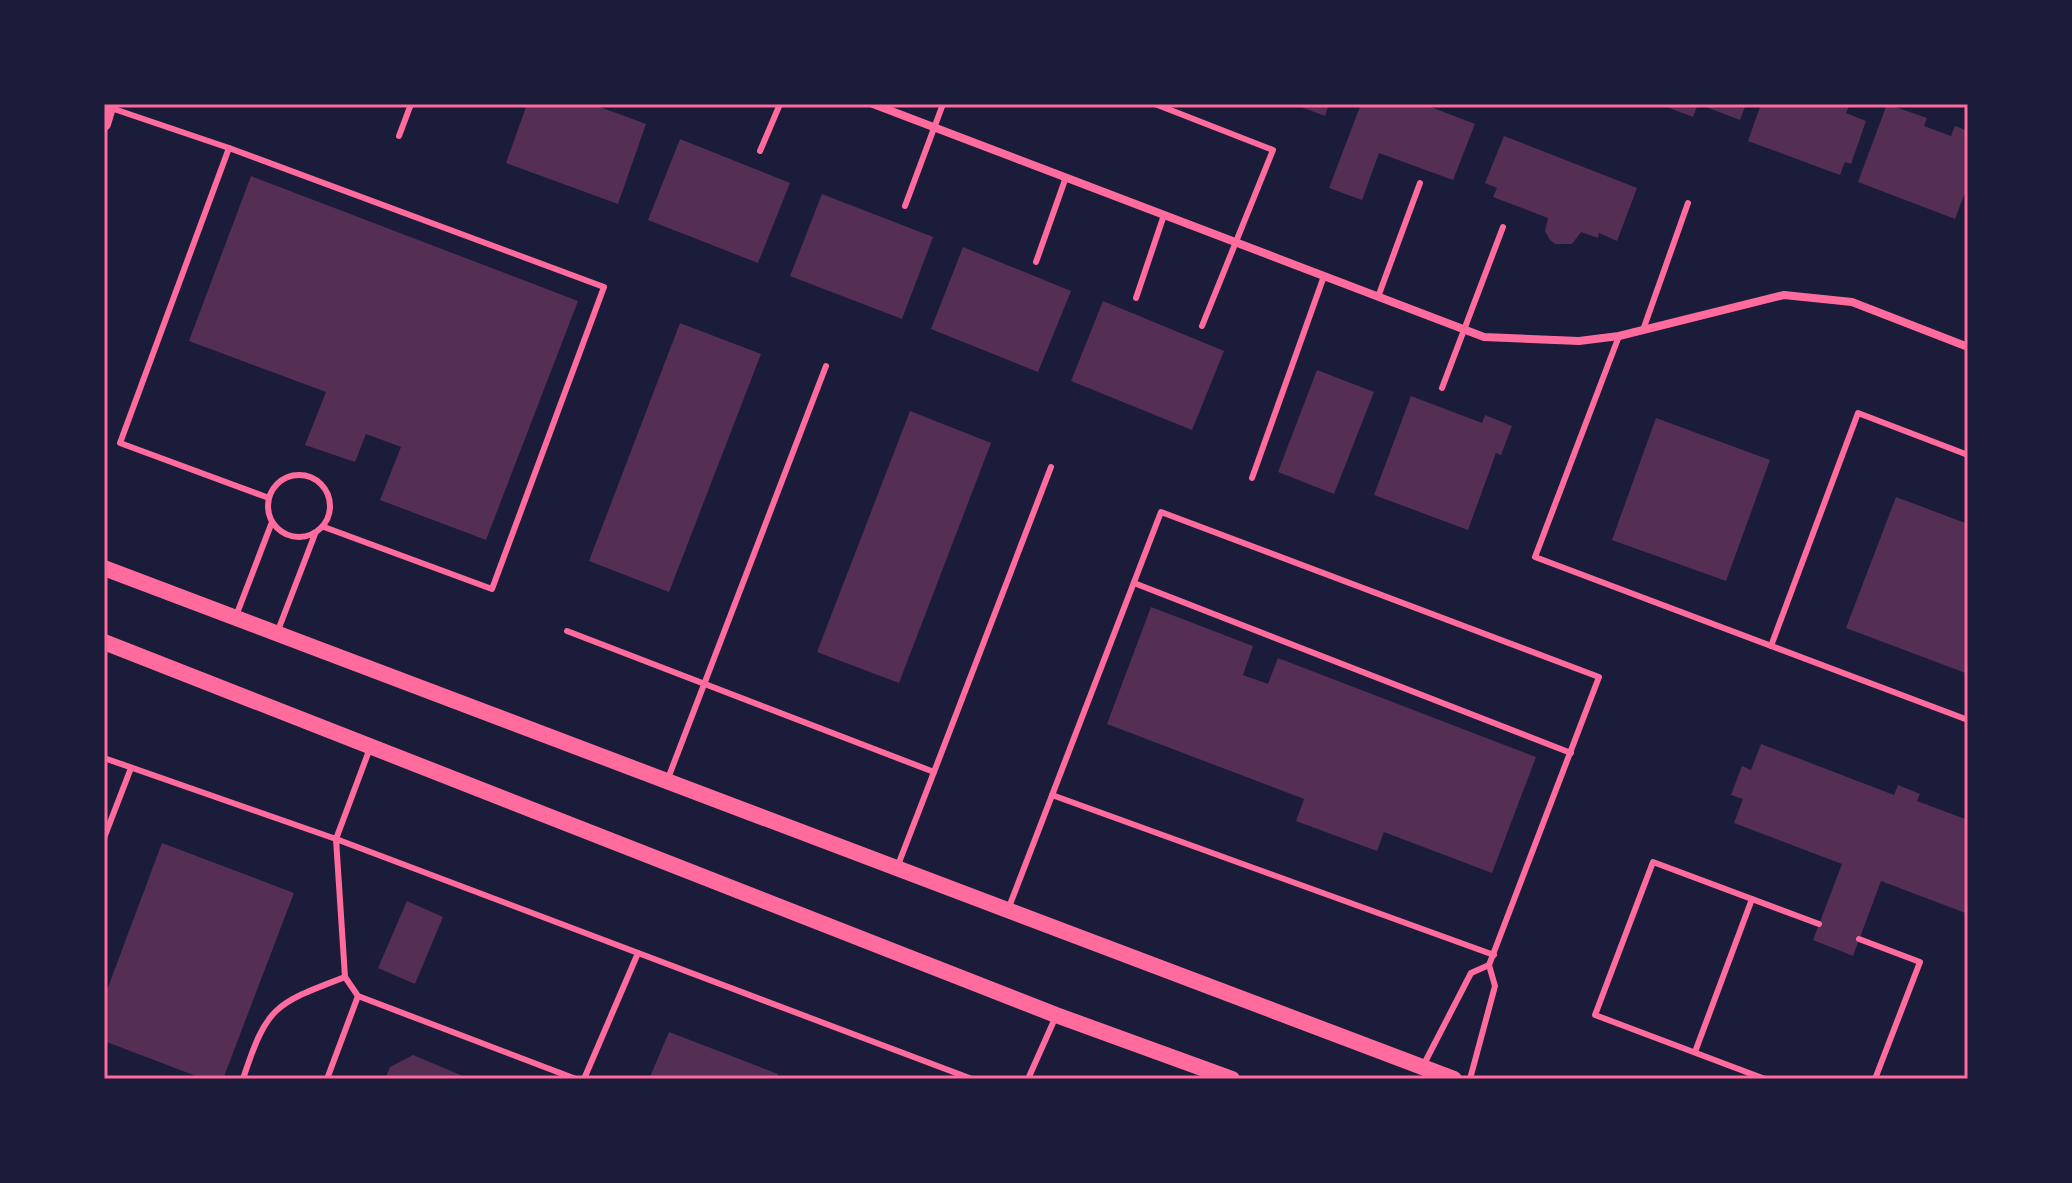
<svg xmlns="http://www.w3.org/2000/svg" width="2072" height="1183" font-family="Montserrat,sans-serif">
  <rect width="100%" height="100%" fill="#1b1b3a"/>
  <g fill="#542f53">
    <path d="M 527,104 L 592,104 L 646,124 L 618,204 L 506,163 Z"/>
    <path d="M 1293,104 L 1329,104 L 1325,116 Z"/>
    <path d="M 1361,104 L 1423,104 L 1475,124 L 1453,180 L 1379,153 L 1362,200 L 1329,188 Z"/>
    <path d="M 1659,104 L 1746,104 L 1740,120 L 1698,104 L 1693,117 Z"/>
    <path d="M 1761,104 L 1850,104 L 1846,113 L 1866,121 L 1851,164 L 1845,162 L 1840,175 L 1748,141 Z"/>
    <path d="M 1887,104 L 1927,118 L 1924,126 L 1951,136 L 1955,126 L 1968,131 L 1968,185 L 1955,219 L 1858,182 Z"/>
    <path d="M 1504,136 L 1637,188 L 1617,241 L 1599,233 L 1598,238 L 1581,232 L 1572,244 L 1555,244 L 1550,240 L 1545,231 L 1548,218 L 1493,197 L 1497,188 L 1485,183 Z"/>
    <path d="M 680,139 L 790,183 L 758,263 L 648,220 Z"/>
    <path d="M 251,176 L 578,301 L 486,540 L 380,500 L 401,447 L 366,434 L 355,462 L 305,445 L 326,392 L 189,341 Z"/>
    <path d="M 822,194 L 933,237 L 902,319 L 790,276 Z"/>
    <path d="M 963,247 L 1071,291 L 1038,372 L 931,329 Z"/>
    <path d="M 1103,301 L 1224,351 L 1192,430 L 1071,381 Z"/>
    <path d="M 680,323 L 761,354 L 669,592 L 589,561 Z"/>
    <path d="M 1317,370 L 1374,392 L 1334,494 L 1278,472 Z"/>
    <path d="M 1411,396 L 1482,423 L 1485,415 L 1512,426 L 1501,455 L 1496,453 L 1468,530 L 1374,495 Z"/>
    <path d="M 910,411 L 991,443 L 899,683 L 817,652 Z"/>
    <path d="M 1656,418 L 1770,460 L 1726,581 L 1612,540 Z"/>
    <path d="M 1896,497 L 1968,524 L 1968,674 L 1846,628 Z"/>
    <path d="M 1151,607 L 1253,646 L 1243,675 L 1268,684 L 1278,658 L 1536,757 L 1492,873 L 1384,832 L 1377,851 L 1296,821 L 1304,799 L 1107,724 Z"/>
    <path d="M 1761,744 L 1894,795 L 1898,785 L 1920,794 L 1917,801 L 1968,820 L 1968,914 L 1881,881 L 1853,956 L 1813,940 L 1842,864 L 1734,823 L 1743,799 L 1731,795 L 1742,766 L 1751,770 Z"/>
    <path d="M 162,843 L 294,893 L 223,1079 L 204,1079 L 104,1041 L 104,998 Z"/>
    <path d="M 407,901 L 443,917 L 415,984 L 378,968 Z"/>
    <path d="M 669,1032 L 778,1074 L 776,1079 L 649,1079 Z"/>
    <path d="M 413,1055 L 470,1079 L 385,1079 L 390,1067 Z"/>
  </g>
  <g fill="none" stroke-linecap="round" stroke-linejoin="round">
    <g stroke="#ff6b9d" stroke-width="6">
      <path d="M 1155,104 L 1273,150 L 1202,326"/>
      <path d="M 111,108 L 229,148"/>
      <path d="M 399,136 L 411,104"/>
      <path d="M 760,151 L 780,104"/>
      <path d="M 905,206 L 943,104"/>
      <path d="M 1036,262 L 1066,177"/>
      <path d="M 1378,297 L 1420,183"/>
      <path d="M 1136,298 L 1164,215"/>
      <path d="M 1643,330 L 1688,203"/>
      <path d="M 1619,336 L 1535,557 L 1968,720"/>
      <path d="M 1442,388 L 1503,227"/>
      <circle cx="299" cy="506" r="31"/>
      <path d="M 1252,478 L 1324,276"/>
      <path d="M 269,498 L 120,443 L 229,148 L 604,287 L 492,589 L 324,527"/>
      <path d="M 1134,583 L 1571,753"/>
      <path d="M 236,616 L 272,522"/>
      <path d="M 567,631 L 934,772 L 1051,467"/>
      <path d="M 277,633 L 315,534"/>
      <path d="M 1771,646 L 1858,413 L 1968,455"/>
      <path d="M 104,758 L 336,839 L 370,748"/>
      <path d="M 667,781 L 826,366"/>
      <path d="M 1052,795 L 1494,955"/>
      <path d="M 104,838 L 131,768"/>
      <path d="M 898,865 L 934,772"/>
      <path d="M 1009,907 L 1161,512 L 1599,677 L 1489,965 L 1495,986 L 1470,1079"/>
      <path d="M 1859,939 L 1920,962 L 1875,1079"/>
      <path d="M 1695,1052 L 1752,899"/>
      <path d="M 1423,1066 L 1471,973 L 1489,965"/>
      <path d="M 243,1079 C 267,1006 274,1004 345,977"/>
      <path d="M 327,1079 L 358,996"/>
      <path d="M 576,1079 L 358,996 L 345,977 L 336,839 L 972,1079"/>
      <path d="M 584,1079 L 638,953"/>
      <path d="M 1028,1079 L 1056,1016"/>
      <path d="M 1765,1079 L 1595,1015 L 1653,862 L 1819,924"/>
    </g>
    <path stroke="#ff6b9d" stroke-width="8" d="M 873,104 L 1484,337 L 1579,341 L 1619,336 L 1784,295 L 1852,302 L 1968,347"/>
    <path stroke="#ff6b9d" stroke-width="14" d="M 104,124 L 110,104"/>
    <g stroke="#ff6b9d" stroke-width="16">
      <path d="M 104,568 L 1454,1079"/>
      <path d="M 104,642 L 1056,1015 L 1232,1079"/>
    </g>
  </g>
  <rect width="2072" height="1183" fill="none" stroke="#1b1b3a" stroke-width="212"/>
  <rect x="106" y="106" width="1860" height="971" fill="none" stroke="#ff6b9d" stroke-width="3"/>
</svg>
